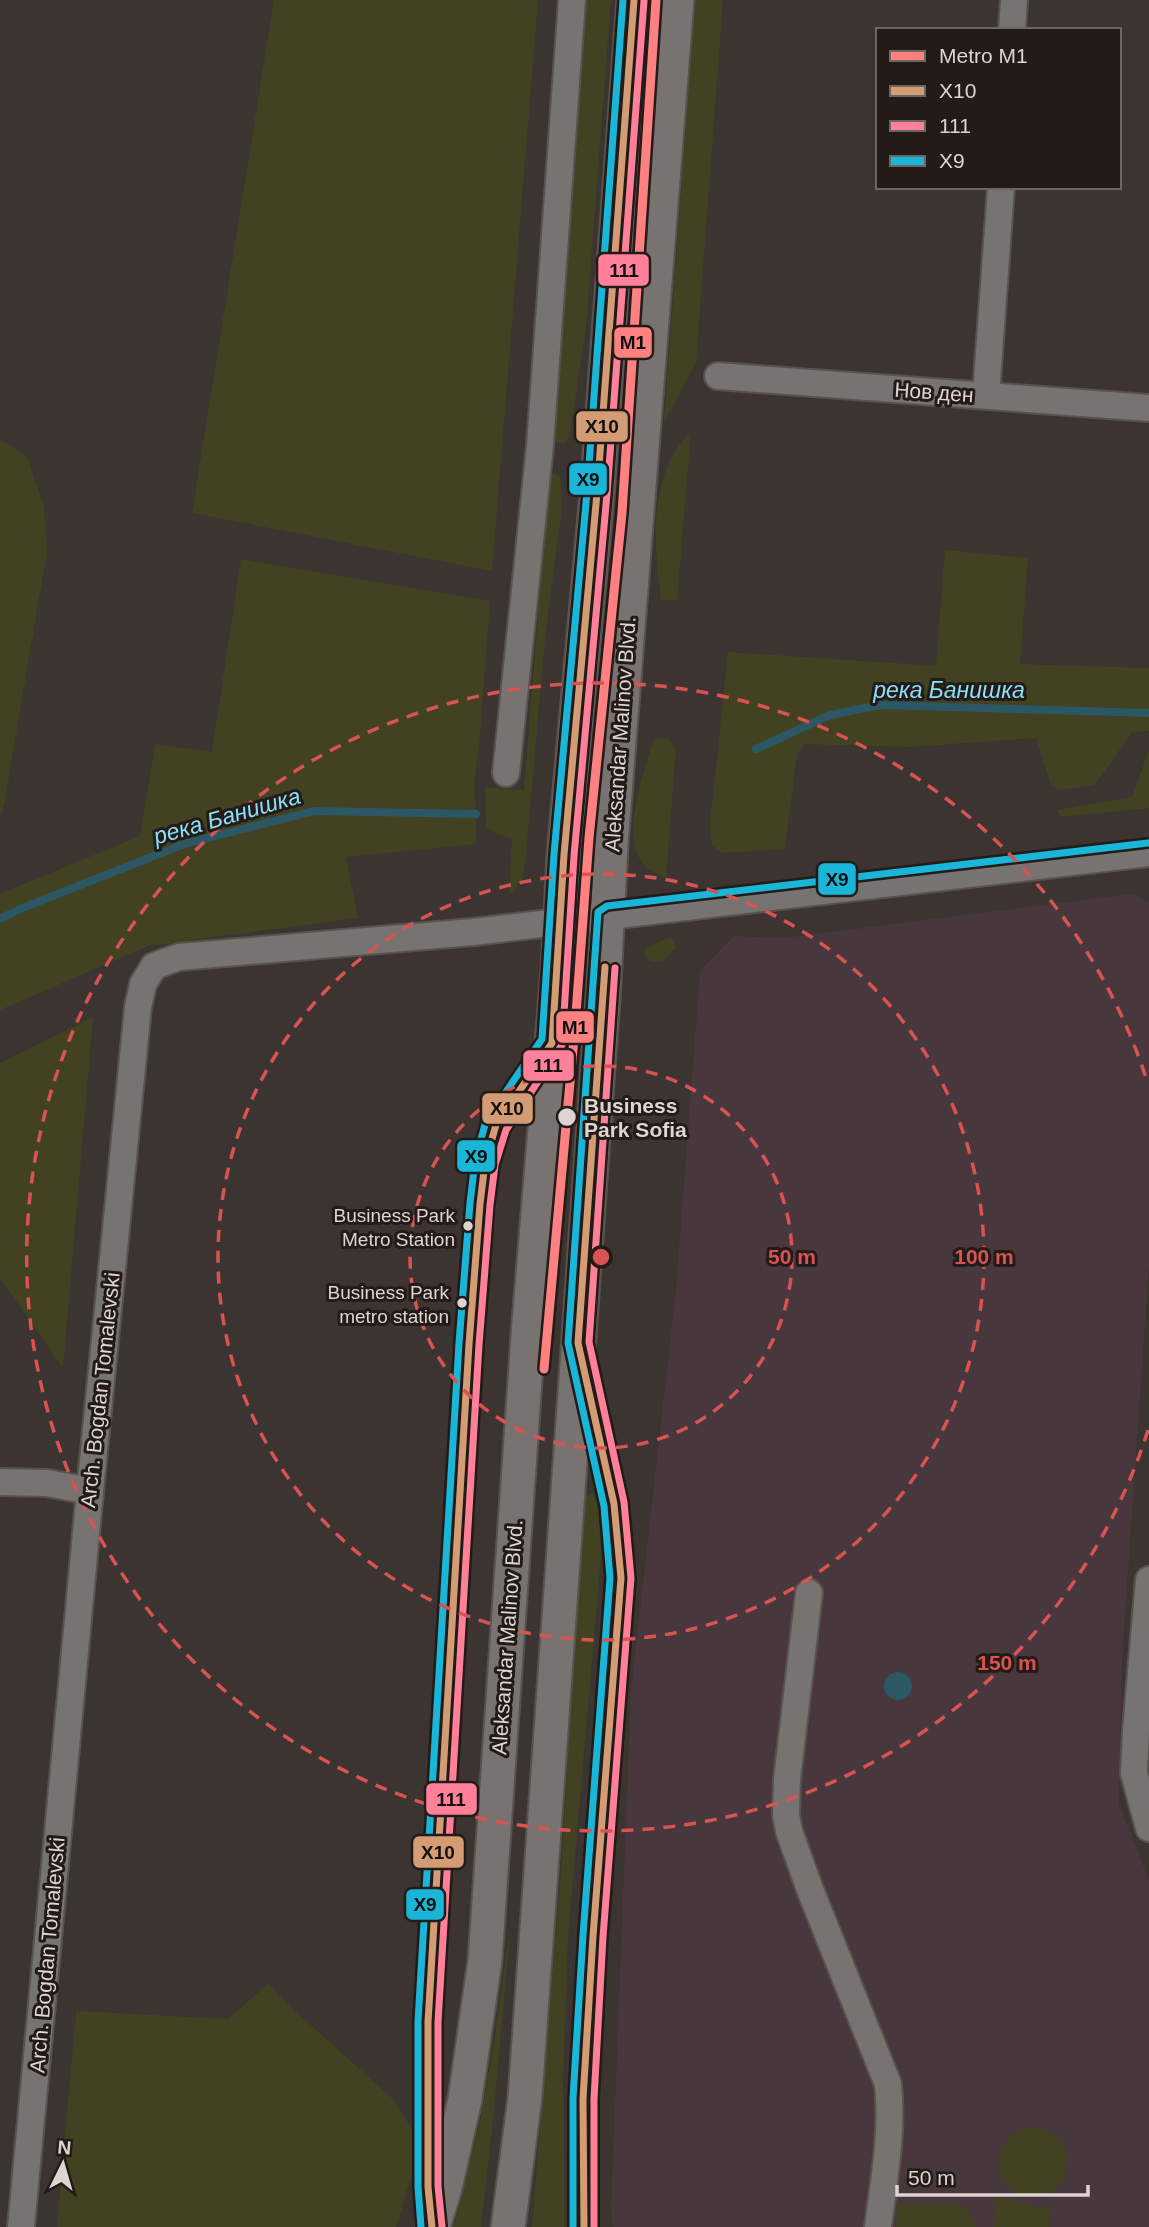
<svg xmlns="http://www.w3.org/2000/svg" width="1149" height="2227" font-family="Helvetica,sans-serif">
  <rect width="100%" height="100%" fill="#3c3430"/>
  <path fill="#48373d" d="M 1132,894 L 1149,902 L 1149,1264 L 1122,1660 L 1119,1804 L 1149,1880 L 1149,2227 L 613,2227 L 611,2210 L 631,1690 L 676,1290 L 700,971 L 734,936 L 783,938 Z"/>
  <g fill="#424222">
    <path d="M 274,0 L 538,0 L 492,571 L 192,513 Z"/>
    <path d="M 585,0 L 611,0 L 586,326 L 570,435 L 566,443 L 558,443 L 553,439 Z"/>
    <path d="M 695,0 L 723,0 L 696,363 L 664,422 Z"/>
    <path d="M 688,434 L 690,443 L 677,600 L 661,600 C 654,541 647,482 688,434 Z"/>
    <path d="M 0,441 L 5,442 L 27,457 L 44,506 L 47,551 L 4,806 L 0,815 Z"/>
    <path d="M 554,473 L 561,478 L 562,507 L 545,638 L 526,855 L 522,880 L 509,896 L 512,838 L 496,834 L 486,826 L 485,787 L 524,791 L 549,477 Z"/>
    <path d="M 945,550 L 1028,558 L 1020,664 L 1149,668 L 1149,731 L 1132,732 L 1095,785 L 1058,790 L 1051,785 L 1036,738 L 910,747 L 804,744 L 797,754 L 785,849 L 723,853 L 712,846 L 710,825 L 728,652 L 936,666 Z"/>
    <path d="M 241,559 L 490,601 L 479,748 L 474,784 L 476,814 L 476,844 L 346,857 L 358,918 L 148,946 L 0,1010 L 0,894 L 140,836 L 155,744 L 212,752 Z"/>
    <path d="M 659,738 L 669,739 L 676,748 L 666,878 C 659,875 652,872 646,867 C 618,840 644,773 653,741 Z"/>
    <path d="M 1149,750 L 1149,808 L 1061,817 L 1057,810 L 1132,797 Z"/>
    <path d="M 672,938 L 676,948 L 663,962 L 650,961 L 644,952 C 651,943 661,940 672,938 Z"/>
    <path d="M 93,1017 L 63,1368 L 0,1278 L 0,1063 Z"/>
    <path d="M 594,1493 L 599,1514 L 601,1557 L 568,1937 L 563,2079 L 565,2227 L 532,2227 L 562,1859 L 577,1585 L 585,1496 Z"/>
    <path d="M 511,1919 L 493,2122 L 481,2227 L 454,2227 L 479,2127 L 495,2037 Z"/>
    <path d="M 268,1984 L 296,2012 L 394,2100 L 421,2144 L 396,2227 L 57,2227 L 76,2011 L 228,2019 Z"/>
    <circle cx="1033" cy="2162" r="35"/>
    <path d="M 996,2196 L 1039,2208 L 1052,2204 L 1049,2227 L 994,2227 Z"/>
    <path d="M 898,2204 L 959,2204 L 969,2211 L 976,2227 L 896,2227 Z"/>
  </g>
  <circle fill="#2c5764" cx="898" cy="1686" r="14"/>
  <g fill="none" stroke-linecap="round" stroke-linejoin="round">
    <g stroke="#2c5764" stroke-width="8">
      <path d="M 756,749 L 830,715 L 880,705 L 1149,713"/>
      <path d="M 0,919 L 20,909 L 184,844 L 314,811 L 476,814"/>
    </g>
    <path stroke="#544c48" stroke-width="26" stroke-dasharray="26 13" stroke-linecap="butt" d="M 428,2022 L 428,2187 L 431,2219"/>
    <defs>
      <g id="minor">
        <path d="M 1012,30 L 1014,0"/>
        <path d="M 718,376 L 1149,408"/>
        <path d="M 986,395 L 1001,187"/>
        <path d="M 506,773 L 540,445 L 572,0"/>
        <path d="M 583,1366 L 614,1504 L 621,1578 L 593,1936 L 583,2099 L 584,2227"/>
        <path d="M 0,1482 L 47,1483 L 90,1491"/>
        <path d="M 1149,1580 L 1136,1730 L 1134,1773 L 1149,1828"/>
        <path d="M 809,1593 L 787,1779 L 786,1815 L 789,1831 L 809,1887 L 888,2084 C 893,2132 884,2179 878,2227"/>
        <path d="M 428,2022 L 469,1344 L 485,1163 L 496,1125 L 552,1043"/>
        <path d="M 21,2227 L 90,1491 L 138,1007 L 143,984 L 154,966 L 179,957 L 473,932 L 1149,853"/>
      </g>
      <g id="major">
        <path d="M 433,2227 L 445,2188 L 465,2099 L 485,1960 L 529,1322 L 558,970 L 564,855 L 597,493 L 634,0"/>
        <path d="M 508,2227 L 525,2097 L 604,984 L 611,845 L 677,0"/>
      </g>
    </defs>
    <use href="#minor" stroke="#58524e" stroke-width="30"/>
    <use href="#major" stroke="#58524e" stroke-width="37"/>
    <use href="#minor" stroke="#767371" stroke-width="26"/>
    <use href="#major" stroke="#787370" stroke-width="33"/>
    <defs>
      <g id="bus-1">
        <path d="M 432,2227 L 428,2187 L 428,2022 L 469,1344 L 480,1204 L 485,1163 L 496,1125 L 552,1043 L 564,855 L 597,493 L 634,0"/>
        <path d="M 584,2227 L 583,2099 L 593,1936 L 621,1578 L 614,1504 L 578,1343 L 605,967"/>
      </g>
      <g id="bus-2">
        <path d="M 442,2226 L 438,2186 L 438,2022 L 479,1345 L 490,1205 L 495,1165 L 506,1130 L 562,1045 L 574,856 L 607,494 L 644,1"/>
        <path d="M 594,2227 L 594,2099 L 603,1937 L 631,1578 L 624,1502 L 589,1342 L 615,968"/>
      </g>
      <g id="bus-3">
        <path d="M 421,2227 L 418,2187 L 418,2021 L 459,1343 L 470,1203 L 475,1161 L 486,1121 L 542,1039 L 554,854 L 587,492 L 623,0"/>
        <path d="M 573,2227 L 573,2098 L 583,1935 L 610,1578 L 604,1506 L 568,1343 L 598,912 L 607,906 L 1148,843"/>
      </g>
    </defs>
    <use href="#bus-1" stroke="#221b18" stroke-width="12"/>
    <use href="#bus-2" stroke="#221b18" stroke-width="12"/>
    <use href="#bus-3" stroke="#221b18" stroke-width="12"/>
    <use href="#bus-1" stroke="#d39c74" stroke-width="7"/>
    <use href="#bus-2" stroke="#ff8098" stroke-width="7"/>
    <use href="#bus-3" stroke="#1ab6d8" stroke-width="7"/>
    <defs>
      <path id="metro-1" d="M 544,1369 L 575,1027 L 589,838 L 622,513 L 656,0"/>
    </defs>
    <use href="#metro-1" stroke="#221b18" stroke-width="14"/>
    <use href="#metro-1" stroke="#ff8080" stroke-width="9"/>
  </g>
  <g fill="none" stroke="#d85352" stroke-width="3.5" stroke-dasharray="12 9">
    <circle cx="601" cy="1257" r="191"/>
    <circle cx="601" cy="1257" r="383"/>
    <path d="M1148 1430A574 574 0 1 1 1148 1084"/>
  </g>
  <g fill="#ded4d0" stroke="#221b18" stroke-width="2.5">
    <circle cx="567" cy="1117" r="10"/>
    <circle cx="468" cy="1226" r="6"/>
    <circle cx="462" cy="1303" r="6"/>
  </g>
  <g text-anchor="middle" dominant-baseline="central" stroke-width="6" stroke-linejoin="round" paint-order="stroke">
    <g font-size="19" fill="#ded4d0" stroke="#221b18" text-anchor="end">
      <text x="455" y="1215">Business Park<tspan x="455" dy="24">Metro Station</tspan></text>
      <text x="449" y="1292">Business Park<tspan x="449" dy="24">metro station</tspan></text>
    </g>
    <g font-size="21" fill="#ded4d0" stroke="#221b18">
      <text transform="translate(934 392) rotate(4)">Нов ден</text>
      <text transform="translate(620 734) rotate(-86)">Aleksandar Malinov Blvd.</text>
      <text transform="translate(100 1390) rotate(-84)">Arch. Bogdan Tomalevski</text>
      <text transform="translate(507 1637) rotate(-86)">Aleksandar Malinov Blvd.</text>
      <text transform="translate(47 1955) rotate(-85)">Arch. Bogdan Tomalevski</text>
    </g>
    <g font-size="21" font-weight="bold" fill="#ded4d0" stroke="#221b18" text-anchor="start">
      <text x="584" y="1105">Business<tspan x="584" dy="24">Park Sofia</tspan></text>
    </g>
    <g font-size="23" font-style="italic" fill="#8bdff6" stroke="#221b18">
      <text x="949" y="690">река Банишка</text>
      <text transform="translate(227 816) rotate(-16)">река Банишка</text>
    </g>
  </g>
  <circle cx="601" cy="1257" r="10" fill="#d85352" stroke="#221b18" stroke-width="3.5"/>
  <g font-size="21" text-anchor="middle" font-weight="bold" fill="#d85352" stroke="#221b18" stroke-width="6" stroke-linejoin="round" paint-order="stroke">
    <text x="792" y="1264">50 m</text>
    <text x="984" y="1264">100 m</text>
    <text x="1007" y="1670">150 m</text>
  </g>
  <g stroke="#221b18" stroke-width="2.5">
    <rect x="597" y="253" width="53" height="34" rx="7" fill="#ff8098"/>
    <rect x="613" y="326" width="40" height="33" rx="7" fill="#ff8080"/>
    <rect x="575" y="410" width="54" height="33" rx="7" fill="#d39c74"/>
    <rect x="568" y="462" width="40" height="34" rx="7" fill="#1ab6d8"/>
    <rect x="817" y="862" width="40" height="34" rx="7" fill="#1ab6d8"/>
    <rect x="555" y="1010" width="40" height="34" rx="7" fill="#ff8080"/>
    <rect x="522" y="1049" width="53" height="33" rx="7" fill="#ff8098"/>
    <rect x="481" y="1092" width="53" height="33" rx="7" fill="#d39c74"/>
    <rect x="456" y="1139" width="40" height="34" rx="7" fill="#1ab6d8"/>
    <rect x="425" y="1782" width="53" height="34" rx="7" fill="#ff8098"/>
    <rect x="412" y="1835" width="53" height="34" rx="7" fill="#d39c74"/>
    <rect x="405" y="1888" width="40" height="33" rx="7" fill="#1ab6d8"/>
  </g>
  <g font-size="19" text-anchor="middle" font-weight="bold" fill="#111">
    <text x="624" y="277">111</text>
    <text x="633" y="349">M1</text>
    <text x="602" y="433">Х10</text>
    <text x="588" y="486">Х9</text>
    <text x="837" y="886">Х9</text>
    <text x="575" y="1034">M1</text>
    <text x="548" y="1072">111</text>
    <text x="507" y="1115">Х10</text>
    <text x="476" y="1163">Х9</text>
    <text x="451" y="1806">111</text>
    <text x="438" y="1859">Х10</text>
    <text x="425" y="1911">Х9</text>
  </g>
  <rect x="876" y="28" width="245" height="161" fill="#221b18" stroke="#6d6562" stroke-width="2"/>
  <rect x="890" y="51" width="35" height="10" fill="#ff8080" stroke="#6d6562" stroke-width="2"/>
  <text x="939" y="63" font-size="21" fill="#ded4d0">Metro M1</text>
  <rect x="890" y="86" width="35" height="10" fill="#d39c74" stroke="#6d6562" stroke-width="2"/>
  <text x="939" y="98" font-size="21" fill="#ded4d0">Х10</text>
  <rect x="890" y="121" width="35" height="10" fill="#ff8098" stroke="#6d6562" stroke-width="2"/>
  <text x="939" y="133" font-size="21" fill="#ded4d0">111</text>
  <rect x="890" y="156" width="35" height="10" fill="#1ab6d8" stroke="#6d6562" stroke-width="2"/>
  <text x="939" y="168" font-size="21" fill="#ded4d0">Х9</text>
  <g transform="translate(63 2164) rotate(5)" stroke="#221b18" stroke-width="5" paint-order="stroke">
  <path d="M0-5L12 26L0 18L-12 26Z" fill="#ded4d0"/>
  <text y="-10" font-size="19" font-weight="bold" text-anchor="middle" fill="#ded4d0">N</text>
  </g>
  <path d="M897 2185v10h191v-10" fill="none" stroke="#ded4d0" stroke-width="3.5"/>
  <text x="908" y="2185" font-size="21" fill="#ded4d0" stroke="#221b18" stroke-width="5" paint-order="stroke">50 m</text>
</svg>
